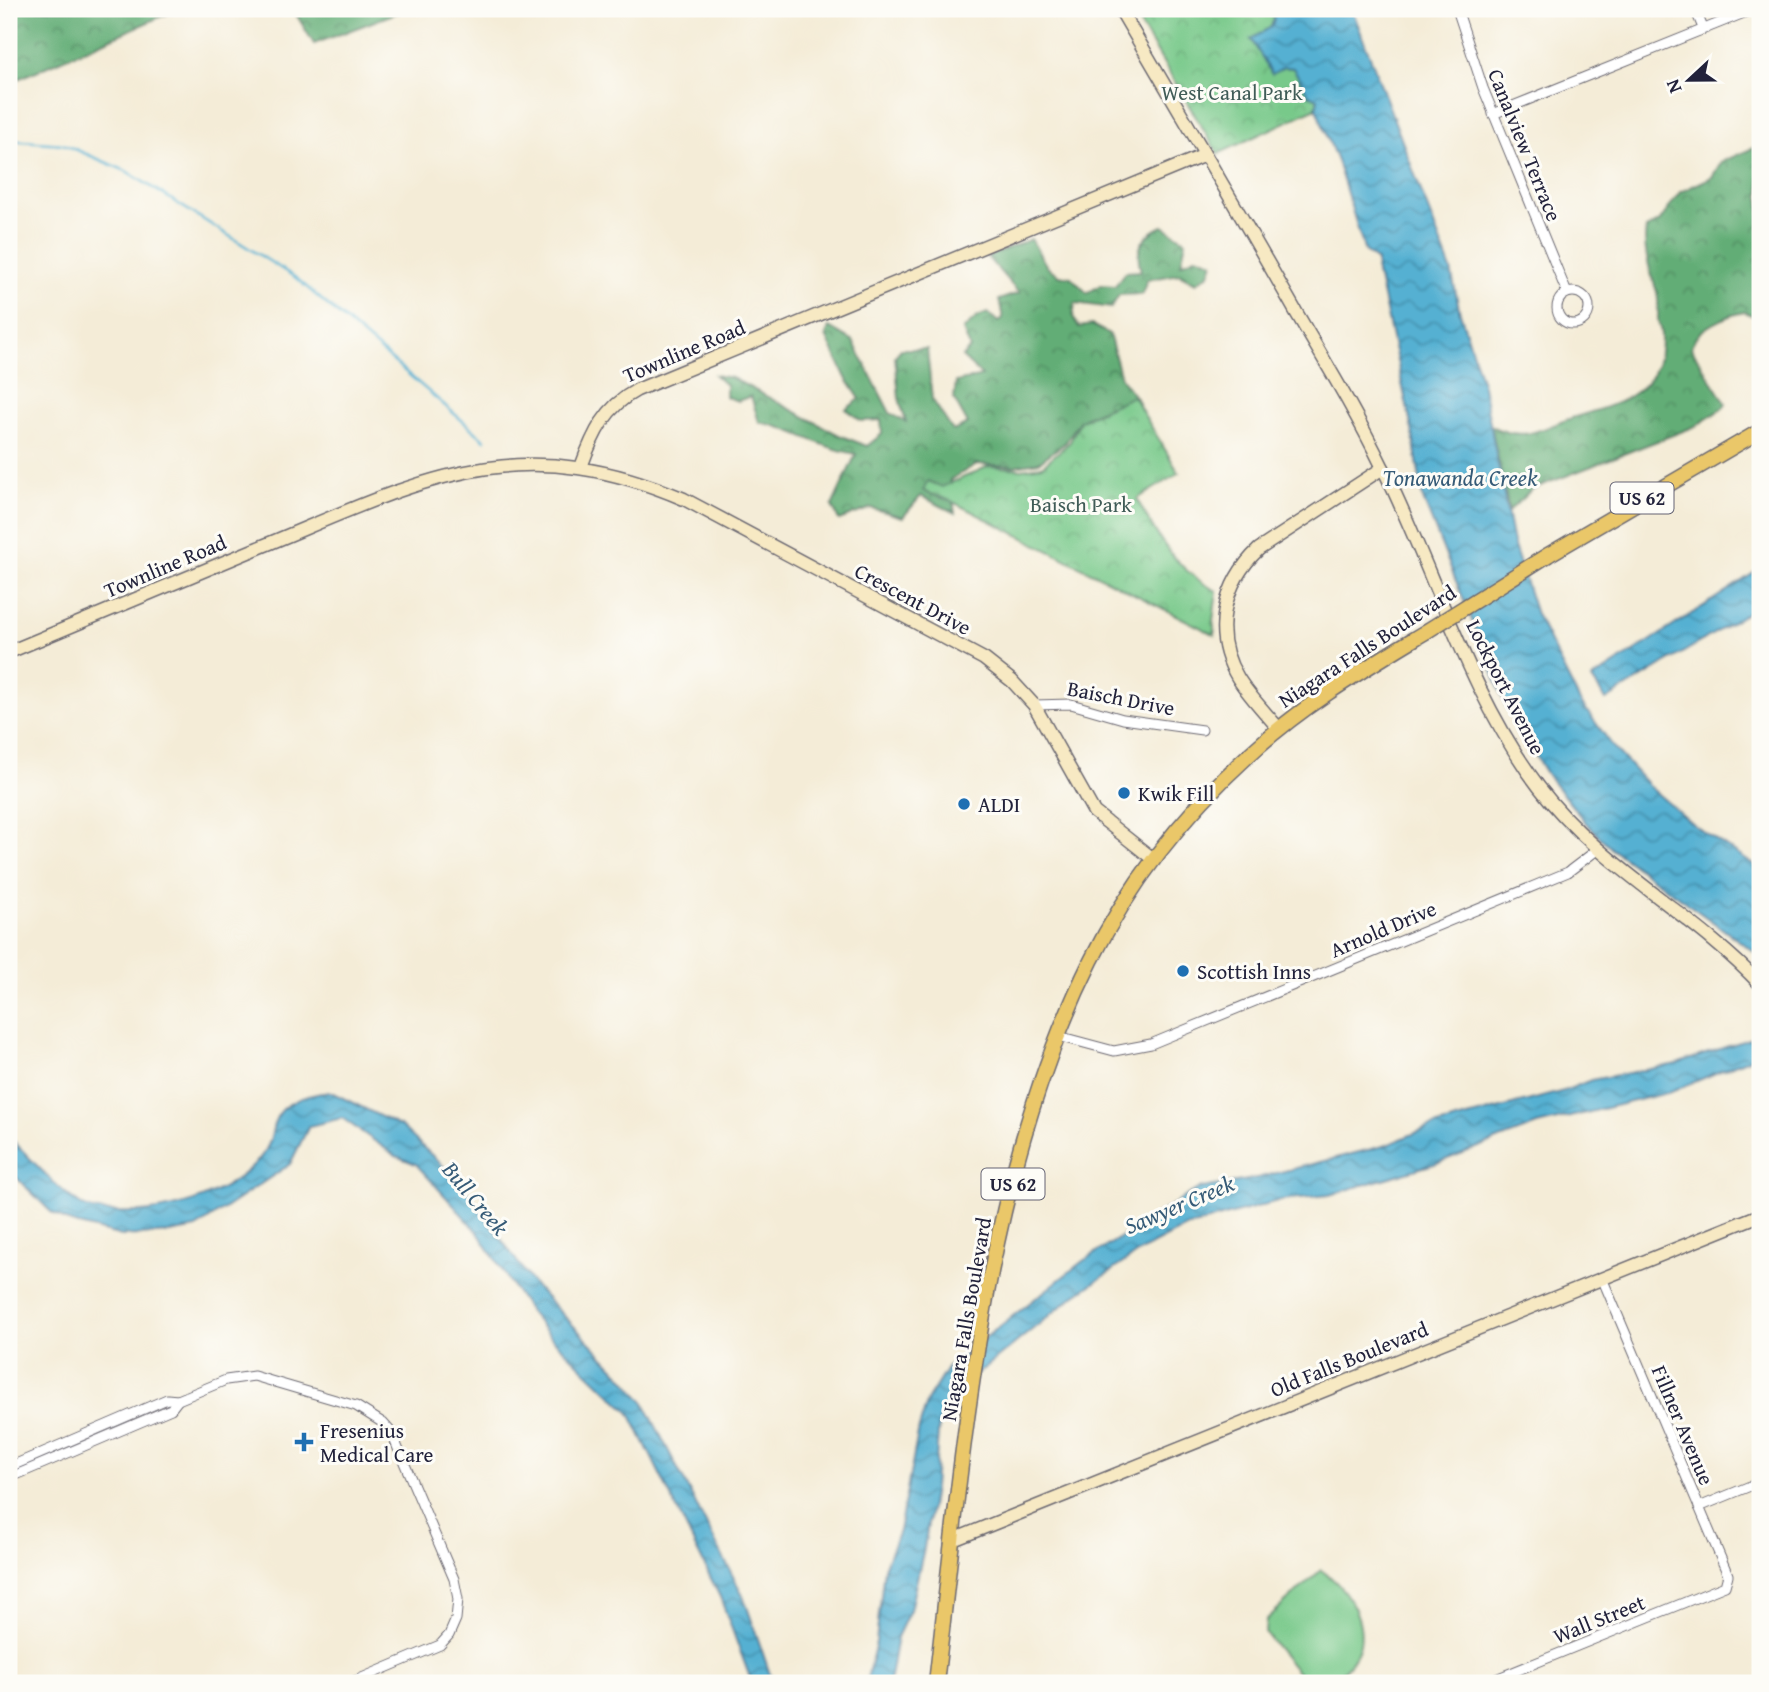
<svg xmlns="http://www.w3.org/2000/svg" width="1769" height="1692" font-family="'Gentium Book Plus',serif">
  <defs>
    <pattern id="forest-crowns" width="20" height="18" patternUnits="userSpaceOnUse" patternTransform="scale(1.75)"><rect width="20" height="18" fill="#62ad76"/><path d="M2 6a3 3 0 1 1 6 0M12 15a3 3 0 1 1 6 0" fill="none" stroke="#508c62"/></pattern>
    <pattern id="park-crowns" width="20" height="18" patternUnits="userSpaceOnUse" patternTransform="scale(1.75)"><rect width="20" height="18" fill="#78c98a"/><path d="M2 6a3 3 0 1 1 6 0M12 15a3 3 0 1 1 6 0" fill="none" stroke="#68ac78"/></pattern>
    <pattern id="water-waves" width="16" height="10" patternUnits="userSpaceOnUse" patternTransform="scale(1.75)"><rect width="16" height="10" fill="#54b0d2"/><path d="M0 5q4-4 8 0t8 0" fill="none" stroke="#458fac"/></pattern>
  </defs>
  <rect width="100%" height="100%" fill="#fdfcf7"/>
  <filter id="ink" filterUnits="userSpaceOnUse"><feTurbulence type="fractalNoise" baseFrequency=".0143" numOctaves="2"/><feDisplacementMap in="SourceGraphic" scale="14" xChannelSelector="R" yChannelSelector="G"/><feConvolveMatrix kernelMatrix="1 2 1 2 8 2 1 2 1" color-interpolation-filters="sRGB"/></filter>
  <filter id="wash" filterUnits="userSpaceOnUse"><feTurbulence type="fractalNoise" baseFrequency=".00686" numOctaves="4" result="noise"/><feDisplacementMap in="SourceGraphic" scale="28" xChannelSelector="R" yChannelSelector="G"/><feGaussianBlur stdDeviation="1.57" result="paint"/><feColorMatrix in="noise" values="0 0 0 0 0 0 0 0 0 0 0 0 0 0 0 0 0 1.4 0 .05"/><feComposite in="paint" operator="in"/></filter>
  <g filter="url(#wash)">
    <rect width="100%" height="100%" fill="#f4ecd7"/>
    <path fill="#78c98a" stroke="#4d7662" stroke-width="2" d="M 1321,1570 C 1344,1585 1365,1615 1360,1644 C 1358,1659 1341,1674 1330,1683 L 1306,1683 L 1265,1633 L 1266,1620 Z"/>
    <g fill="url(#forest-crowns)" stroke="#426858" stroke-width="2">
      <path d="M 9,9 L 178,9 L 9,83 Z"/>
      <path d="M 293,9 L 404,9 L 404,10 L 314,44 Z"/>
      <path d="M 1760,145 L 1760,319 L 1745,312 C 1727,315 1694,329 1691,348 L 1726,403 L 1724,407 L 1696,426 L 1532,489 L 1509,511 L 1491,426 C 1528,444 1541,427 1578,416 C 1622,403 1663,391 1661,335 C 1661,329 1658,324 1658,319 C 1658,309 1659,302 1657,292 C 1651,273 1642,249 1646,229 L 1659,222 L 1680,192 L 1712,177 L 1721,162 Z"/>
      <path d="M 1163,226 L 1186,241 L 1181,264 L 1197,256 L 1213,262 L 1209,274 L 1196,283 L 1179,274 L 1147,280 L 1142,294 L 1119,295 L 1111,308 L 1075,303 L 1073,317 L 1079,327 L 1092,325 L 1109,334 L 1121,378 L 1139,402 L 1140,420 L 1110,406 L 1080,420 L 1066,442 L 1039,462 L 1014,466 L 977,464 L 950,480 L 955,513 L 921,496 L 903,517 L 871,508 L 839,520 L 832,506 L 856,454 C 819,448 797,429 759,422 L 751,396 L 738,401 L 726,397 L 726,385 L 715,375 L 732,378 L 839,435 L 867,446 L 882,434 L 881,420 L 861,421 L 846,409 L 860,399 L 846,378 L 826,336 L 829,327 L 853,341 L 890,413 L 906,422 L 899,398 L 895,356 L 901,349 L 927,349 L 932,399 L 953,431 L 968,424 L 954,399 L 956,382 L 982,376 L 962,357 L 970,348 L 963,330 L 977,317 L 988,313 L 998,322 L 1003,318 L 999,300 L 1019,293 L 987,257 L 1031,239 L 1047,267 L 1059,275 L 1071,277 L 1087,293 L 1101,285 L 1115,286 L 1125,272 L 1141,271 C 1134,250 1143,235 1163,226 Z"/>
    </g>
    <g fill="url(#park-crowns)" stroke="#4d7662" stroke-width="2">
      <path d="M 1131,9 L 1270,9 L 1274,19 L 1271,27 L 1251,40 L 1284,67 L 1293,68 L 1318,99 L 1316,108 L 1218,154 Z"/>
      <path d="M 1133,396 L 1179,473 L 1137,499 C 1156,536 1178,572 1217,591 L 1213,621 L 1215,635 L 951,501 L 923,491 L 928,481 L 942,487 L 989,466 L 1021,469 L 1042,466 L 1070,442 L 1080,421 Z"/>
    </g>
    <g fill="url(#water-waves)" stroke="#3b6986" stroke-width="2">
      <path d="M 1270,9 L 1352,9 L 1451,270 L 1460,313 L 1483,386 L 1513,543 L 1536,614 L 1579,700 L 1615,749 L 1652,789 L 1695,826 L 1760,869 L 1760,956 L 1612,849 L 1586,823 L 1547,775 L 1507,708 L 1423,499 L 1412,429 L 1380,283 L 1376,274 L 1377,261 L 1365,252 L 1338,164 L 1316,108 L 1318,99 L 1309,95 L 1293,68 L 1284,67 L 1272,74 L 1251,39 L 1271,27 L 1274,19 Z"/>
      <path d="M 1760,569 L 1760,605 L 1606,700 L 1592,679 Z"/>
      <path d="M 1760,1035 L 1760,1054 L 1671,1092 L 1537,1125 L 1434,1164 L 1329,1195 L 1281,1200 L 1186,1227 L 1142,1250 L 1070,1299 L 950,1396 L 939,1420 L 934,1488 L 924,1548 L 910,1610 L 897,1637 L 889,1683 L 866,1683 L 876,1642 L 884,1568 L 899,1531 L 919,1428 L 928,1399 L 948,1367 L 1083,1261 L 1198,1189 L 1253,1179 L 1387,1145 L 1427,1128 L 1564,1091 L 1591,1080 L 1677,1064 Z"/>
      <path d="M 331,1092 L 402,1127 L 461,1183 L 534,1285 L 624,1378 L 643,1401 L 744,1598 L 773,1683 L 752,1683 L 720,1597 L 630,1413 L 552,1338 L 528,1310 L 477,1231 L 416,1164 L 396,1156 L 342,1118 L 309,1126 L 290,1164 L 196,1228 L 170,1233 L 122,1236 L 71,1223 L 51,1212 L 9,1170 L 9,1137 C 33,1160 55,1188 83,1206 C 92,1211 105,1212 115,1212 C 166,1215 225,1198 260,1158 C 270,1147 271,1137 274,1124 C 281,1100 310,1094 331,1092 Z"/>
    </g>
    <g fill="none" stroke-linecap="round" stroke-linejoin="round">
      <path stroke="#54b0d2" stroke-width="2.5" d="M 9,140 L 63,144 L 126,171 L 296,278 L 485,440"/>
    </g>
  </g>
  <g filter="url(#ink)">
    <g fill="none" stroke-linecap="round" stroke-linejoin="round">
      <defs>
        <g id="street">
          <path d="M 1457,9 L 1483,88 L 1567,293"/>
          <path d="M 1695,9 L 1703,28"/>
          <path d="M 1493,114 L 1754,9"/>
          <circle cx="1573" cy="308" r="16"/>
          <path d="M 1034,705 L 1071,704 L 1123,719 L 1202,730"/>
          <path d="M 1760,707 L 1760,710"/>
          <path d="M 1058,1036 L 1114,1051 L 1151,1044 L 1568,872 L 1597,850"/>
          <path d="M 9,1467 L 167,1399 L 178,1400 L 226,1380 L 254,1376 L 356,1406 L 383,1423 L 391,1432 L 454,1579 L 458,1599 L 456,1619 L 449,1635 L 440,1645 L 350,1683"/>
          <path d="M 9,1478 L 171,1409 L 178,1400"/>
          <path d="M 1699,1507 L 1760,1482"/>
          <path d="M 1486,1683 L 1725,1586 L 1728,1575 L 1602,1278"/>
        </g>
        <g id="secondary">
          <path d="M 1120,9 C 1179,110 1238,210 1296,312 C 1326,363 1357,414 1383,468 C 1435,573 1468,693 1539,787 C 1600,867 1692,912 1760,984"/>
          <path d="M 581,467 C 593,434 605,407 637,390 L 1205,155"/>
          <path d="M 9,652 C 92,617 175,583 258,548 C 416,483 513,426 684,499 L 984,659 L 1012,681 L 1034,705 L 1094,812 L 1153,859"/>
          <path d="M 1279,729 C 1265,712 1249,696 1238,678 C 1211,634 1223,583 1259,549 L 1383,468"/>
          <path d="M 953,1540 L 1760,1215"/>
        </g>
        <g id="primary">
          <path d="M 1548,555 L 1760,431"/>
          <path d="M 936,1683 C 964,1444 982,1180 1091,961 C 1130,882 1186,812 1251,753 C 1304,704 1366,668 1427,631"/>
        </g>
      </defs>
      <use href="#street" stroke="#6c6972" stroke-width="11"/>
      <use href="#secondary" stroke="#6c6972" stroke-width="15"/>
      <use href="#primary" stroke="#6c6972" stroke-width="17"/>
      <use href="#street" stroke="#fff" stroke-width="9"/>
      <use href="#secondary" stroke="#f7e9c3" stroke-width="12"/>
      <use href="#primary" stroke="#eac769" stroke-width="14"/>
      <defs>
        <path id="primary-bridge" d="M 1427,631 L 1548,555"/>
      </defs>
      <use href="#primary-bridge" stroke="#6c6972" stroke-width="17" stroke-linecap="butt"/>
      <use href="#primary-bridge" stroke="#eac769" stroke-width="14"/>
    </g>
  </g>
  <g fill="#1f6fb2" stroke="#fdfcf7" stroke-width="2.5">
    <circle cx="1124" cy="793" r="7"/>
    <circle cx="964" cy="804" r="7"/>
    <circle cx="1183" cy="971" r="7"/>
    <path d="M300.5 1431.5h7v7h7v7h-7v7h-7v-7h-7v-7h7z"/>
  </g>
  <g text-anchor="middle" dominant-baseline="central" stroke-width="6" stroke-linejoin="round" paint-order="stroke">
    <g fill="#fdfcf7" stroke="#646373" stroke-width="2">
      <rect x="1610.5" y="482.5" width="63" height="31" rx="5"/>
      <rect x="981.5" y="1168.5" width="63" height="31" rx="5"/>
    </g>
    <g font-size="19" font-weight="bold" fill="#22223b">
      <text x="1642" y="498">US 62</text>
      <text x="1013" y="1184">US 62</text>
    </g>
    <g font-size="21" fill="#405c57" stroke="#fdfcf7">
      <text x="1232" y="92">West Canal Park</text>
      <text x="1081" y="504">Baisch Park</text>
    </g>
    <g font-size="21" fill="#22223b" stroke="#fdfcf7">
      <text transform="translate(1525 145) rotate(68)">Canalview Terrace</text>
      <text transform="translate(684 351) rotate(-23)">Townline Road</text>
      <text transform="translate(165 566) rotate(-23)">Townline Road</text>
      <text transform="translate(913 599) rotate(28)">Crescent Drive</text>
      <text transform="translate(1367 646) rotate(-33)">Niagara Falls Boulevard</text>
      <text transform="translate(1506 687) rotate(63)">Lockport Avenue</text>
      <text transform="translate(1121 698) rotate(11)">Baisch Drive</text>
      <text transform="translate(1383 929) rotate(-23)">Arnold Drive</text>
      <text transform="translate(966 1319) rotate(-80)">Niagara Falls Boulevard</text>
      <text transform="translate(1349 1359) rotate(-22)">Old Falls Boulevard</text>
      <text transform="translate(1683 1425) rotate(67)">Fillner Avenue</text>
      <text transform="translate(1599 1619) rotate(-22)">Wall Street</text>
    </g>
    <g font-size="21" fill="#22223b" stroke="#fdfcf7" text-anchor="start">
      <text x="1138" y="793">Kwik Fill</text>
      <text x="978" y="804">ALDI</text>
      <text x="1197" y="971">Scottish Inns</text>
      <text x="320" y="1430">Fresenius<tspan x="320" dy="24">Medical Care</tspan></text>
    </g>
    <g font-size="23" font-style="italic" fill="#365b77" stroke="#fdfcf7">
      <text x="1460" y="477">Tonawanda Creek</text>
      <text transform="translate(476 1198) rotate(50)">Bull Creek</text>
      <text transform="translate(1179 1204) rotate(-23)">Sawyer Creek</text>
    </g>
  </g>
  <rect width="1769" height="1692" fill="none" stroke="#fdfcf7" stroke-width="35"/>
  <g transform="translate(1689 80) rotate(248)" stroke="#fdfcf7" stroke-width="5" paint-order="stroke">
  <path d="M0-5L12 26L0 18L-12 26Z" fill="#22223b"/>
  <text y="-10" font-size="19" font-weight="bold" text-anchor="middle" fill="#22223b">N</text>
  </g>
</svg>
